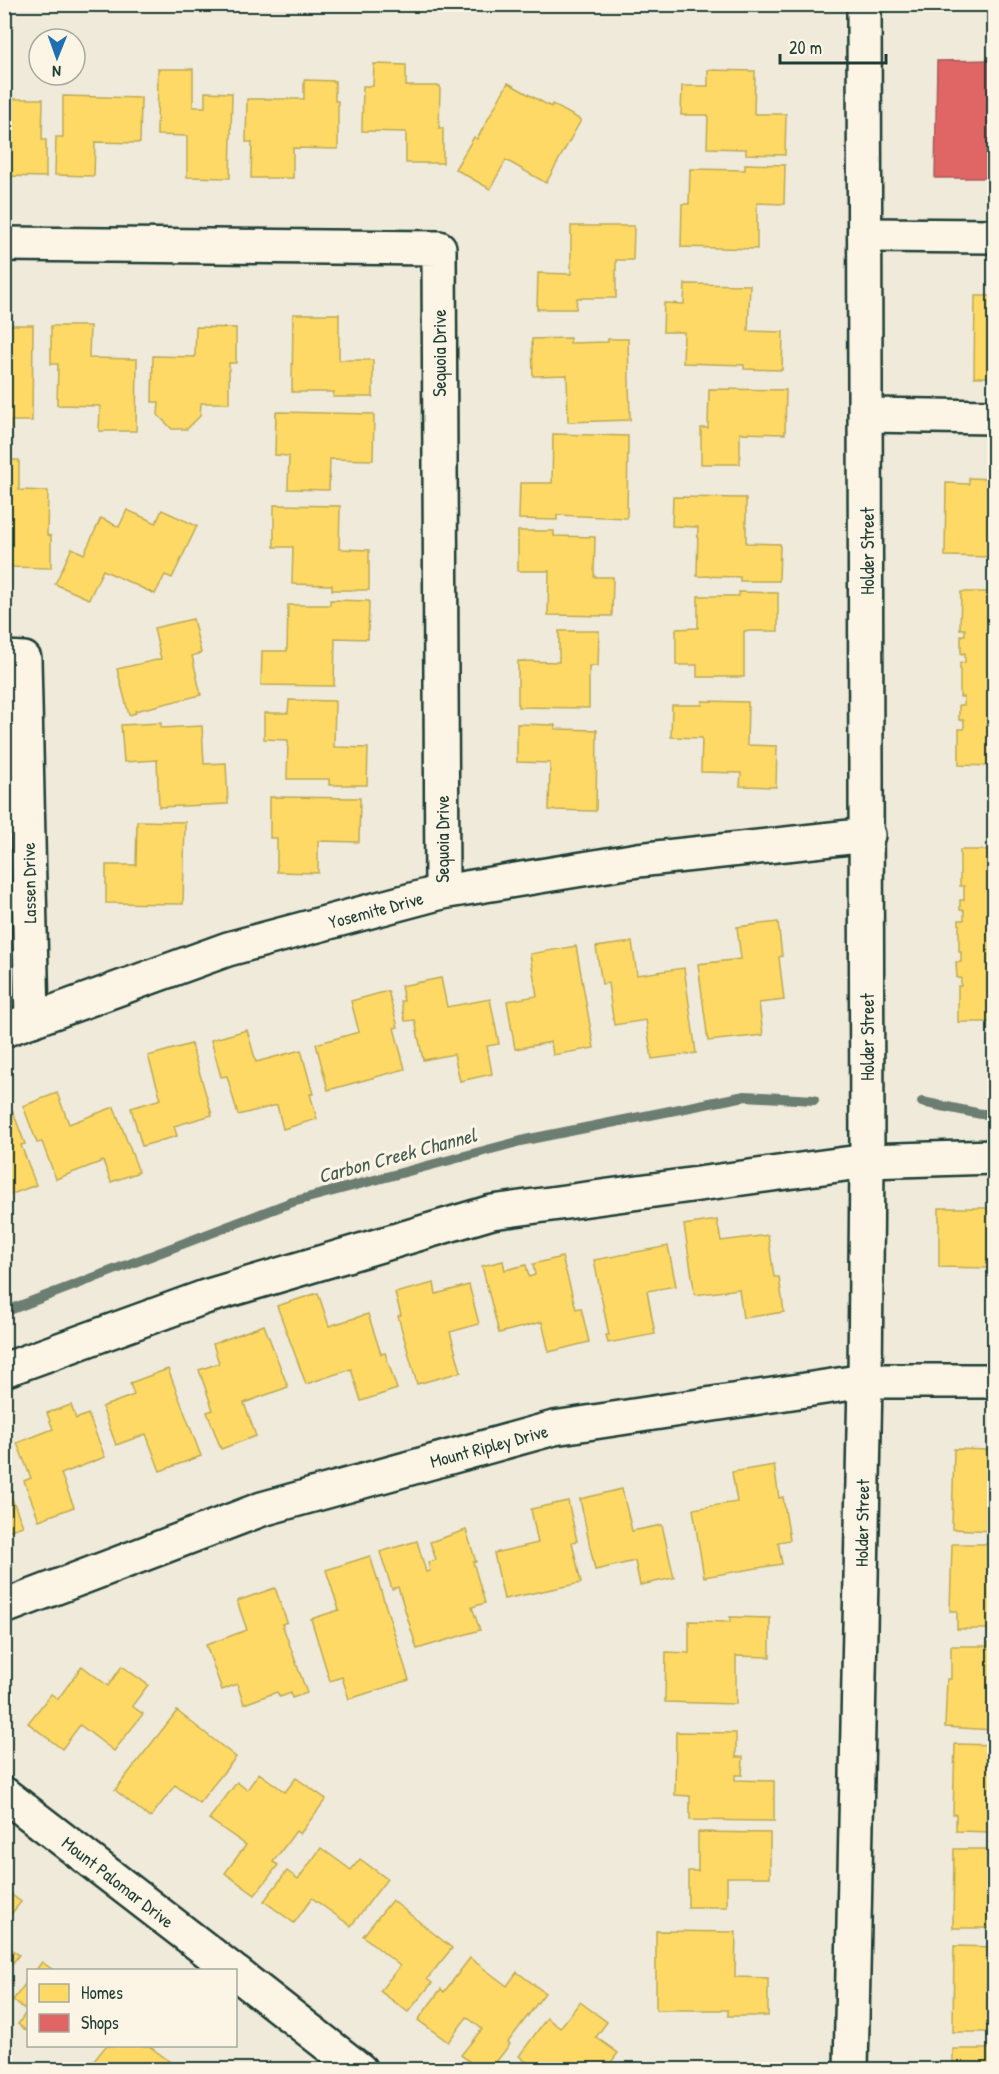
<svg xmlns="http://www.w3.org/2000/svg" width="999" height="2074" font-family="'Patrick Hand',sans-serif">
  <rect width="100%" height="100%" fill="#efeada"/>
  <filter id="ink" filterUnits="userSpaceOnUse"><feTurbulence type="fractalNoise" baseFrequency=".0167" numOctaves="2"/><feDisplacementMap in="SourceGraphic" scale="12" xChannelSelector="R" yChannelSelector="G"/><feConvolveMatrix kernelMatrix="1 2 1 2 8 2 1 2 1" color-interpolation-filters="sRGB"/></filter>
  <g filter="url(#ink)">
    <g fill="#ffd966" stroke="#bcaa57" stroke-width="1.5">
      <path d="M 374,64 L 406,65 L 406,86 L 440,86 L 439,128 L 443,128 L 443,163 L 406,163 L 406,132 L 362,131 L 363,86 L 373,86 Z"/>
      <path d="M 158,69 L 193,69 L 193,107 L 205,107 L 205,92 L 232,93 L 230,178 L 187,177 L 187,136 L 157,135 Z"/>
      <path d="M 708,70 L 755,71 L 754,114 L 786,114 L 785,155 L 746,154 L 746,149 L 707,148 L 708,115 L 681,115 L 682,86 L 708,86 Z"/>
      <path d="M 304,80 L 335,81 L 335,101 L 338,101 L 338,149 L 293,148 L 293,178 L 251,178 L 252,142 L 246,142 L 247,99 L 304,99 Z"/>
      <path d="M 508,83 L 551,107 L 552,104 L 581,120 L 546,183 L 506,160 L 490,189 L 455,169 L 474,137 L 477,139 Z"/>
      <path d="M 63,96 L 141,98 L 140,143 L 95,142 L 94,176 L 55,175 L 56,137 L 63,137 Z"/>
      <path d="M 4,99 L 43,99 L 42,140 L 46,140 L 46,177 L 6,176 Z"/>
      <path d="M 745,164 L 785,165 L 784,204 L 757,203 L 757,249 L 681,247 L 682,204 L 689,204 L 690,169 L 745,170 Z"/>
      <path d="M 571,226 L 634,226 L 633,260 L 616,260 L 616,298 L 577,298 L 576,309 L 537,309 L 538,273 L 571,274 Z"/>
      <path d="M 685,284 L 750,285 L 748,331 L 783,332 L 782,370 L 744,369 L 744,365 L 683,363 L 684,332 L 663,332 L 664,303 L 684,304 Z"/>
      <path d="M 975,296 L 994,296 L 994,377 L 974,377 Z"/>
      <path d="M 293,314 L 339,314 L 339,360 L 373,360 L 373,397 L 333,397 L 334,392 L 292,392 Z"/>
      <path d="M 4,325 L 33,325 L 32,421 L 11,421 L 11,429 L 4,429 Z"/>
      <path d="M 51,326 L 90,326 L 89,358 L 137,359 L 136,431 L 99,431 L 100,406 L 57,405 L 58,364 L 51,364 Z"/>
      <path d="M 196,327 L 236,328 L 236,363 L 229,363 L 229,403 L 201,403 L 200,416 L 187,429 L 172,429 L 158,415 L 159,402 L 152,402 L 153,356 L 195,357 Z"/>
      <path d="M 570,338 L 570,343 L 608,342 L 608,339 L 628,339 L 630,420 L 568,422 L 567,375 L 533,376 L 532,339 Z"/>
      <path d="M 709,389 L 786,390 L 785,434 L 740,433 L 740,464 L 701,464 L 701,428 L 708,428 Z"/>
      <path d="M 276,412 L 374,414 L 373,460 L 330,459 L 329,490 L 288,489 L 289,456 L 275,455 Z"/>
      <path d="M 553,434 L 628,436 L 627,518 L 557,515 L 557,520 L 519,519 L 520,483 L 552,483 Z"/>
      <path d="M 4,460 L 19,460 L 19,490 L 48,491 L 47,535 L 51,536 L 51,568 L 10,567 L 10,538 L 4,538 Z"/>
      <path d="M 969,478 L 994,479 L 994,557 L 945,556 L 946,483 L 969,484 Z"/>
      <path d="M 673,497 L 746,498 L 746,543 L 780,544 L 779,581 L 740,581 L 740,577 L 697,576 L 698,527 L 672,526 Z"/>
      <path d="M 274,505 L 340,506 L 339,549 L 369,550 L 369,590 L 332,590 L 332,585 L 292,584 L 293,547 L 274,547 Z"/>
      <path d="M 127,510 L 156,523 L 162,510 L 197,526 L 172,578 L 165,575 L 155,594 L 103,570 L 89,599 L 55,584 L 72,548 L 84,554 L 101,518 L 119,527 Z"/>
      <path d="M 518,531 L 554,531 L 554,536 L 595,537 L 594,577 L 613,577 L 612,616 L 548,615 L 549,571 L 518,571 Z"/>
      <path d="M 739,592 L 778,593 L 778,631 L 744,631 L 744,677 L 697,677 L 697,665 L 676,665 L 676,629 L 698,628 L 698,596 L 739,596 Z"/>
      <path d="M 961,592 L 994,592 L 994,766 L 959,765 L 959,729 L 964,729 L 964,720 L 959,720 L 959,705 L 964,705 L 964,697 L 960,697 L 960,663 L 965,663 L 965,653 L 961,654 L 961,635 L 965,635 L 965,629 L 960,629 Z"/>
      <path d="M 330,600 L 369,601 L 368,639 L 335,638 L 334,686 L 261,685 L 262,651 L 287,651 L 288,605 L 330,605 Z"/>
      <path d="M 193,619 L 201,653 L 192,656 L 201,695 L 135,711 L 136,713 L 129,715 L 117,669 L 161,659 L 154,628 Z"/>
      <path d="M 559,631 L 599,631 L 598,666 L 589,666 L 589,708 L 518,707 L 518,661 L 559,662 Z"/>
      <path d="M 289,700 L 335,701 L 334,747 L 368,748 L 367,785 L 329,785 L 329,779 L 287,779 L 288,740 L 264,739 L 264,713 L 288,713 Z"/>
      <path d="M 702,701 L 748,702 L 747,745 L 777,746 L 776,787 L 740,786 L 741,773 L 701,772 L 702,738 L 671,737 L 672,705 L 702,705 Z"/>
      <path d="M 161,723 L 161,728 L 202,726 L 204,764 L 226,763 L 228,804 L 159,807 L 157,760 L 124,762 L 121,725 Z"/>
      <path d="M 517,724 L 555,725 L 555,729 L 597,730 L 596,811 L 549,810 L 550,763 L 517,762 Z"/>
      <path d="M 270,797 L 360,798 L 359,842 L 318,841 L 318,873 L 277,872 L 277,838 L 270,838 Z"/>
      <path d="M 137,821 L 185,822 L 183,904 L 106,903 L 106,865 L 136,865 Z"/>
      <path d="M 960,850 L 994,850 L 994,1022 L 958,1022 L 958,986 L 961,986 L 961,978 L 957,978 L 956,962 L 961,962 L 961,952 L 959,952 L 959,920 L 964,920 L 964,910 L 960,910 L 960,900 L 964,900 L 964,886 L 960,886 Z"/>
      <path d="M 778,922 L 782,956 L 779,957 L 784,1000 L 759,1003 L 763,1035 L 708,1041 L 698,964 L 741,959 L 737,927 Z"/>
      <path d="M 632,942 L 637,975 L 684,968 L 696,1053 L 652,1059 L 646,1020 L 614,1025 L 608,983 L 602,984 L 596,947 Z"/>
      <path d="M 576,946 L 594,1048 L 553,1055 L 551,1042 L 515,1049 L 507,1001 L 537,996 L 530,954 Z"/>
      <path d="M 441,978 L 447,1007 L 490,999 L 499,1044 L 487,1046 L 492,1074 L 460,1081 L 454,1054 L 423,1060 L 415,1020 L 405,1021 L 401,1001 L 404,1001 L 401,986 Z"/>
      <path d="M 388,991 L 398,1027 L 394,1028 L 405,1069 L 328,1090 L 316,1044 L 359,1032 L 351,1001 Z"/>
      <path d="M 247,1030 L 256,1062 L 301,1050 L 313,1094 L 310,1094 L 317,1119 L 283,1129 L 277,1105 L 238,1115 L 227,1076 L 221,1077 L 211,1040 Z"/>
      <path d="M 191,1044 L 212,1115 L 174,1126 L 177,1136 L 142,1146 L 131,1108 L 161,1099 L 148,1056 Z"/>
      <path d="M 57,1093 L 69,1124 L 114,1107 L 139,1172 L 111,1182 L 103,1161 L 56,1179 L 42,1142 L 37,1143 L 23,1106 Z"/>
      <path d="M 13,1112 L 25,1144 L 21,1145 L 36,1185 L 4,1197 L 4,1115 Z"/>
      <path d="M 992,1186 L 994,1186 L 994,1298 L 990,1298 L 991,1268 L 939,1267 L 939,1208 L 992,1208 Z"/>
      <path d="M 717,1220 L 721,1241 L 768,1235 L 774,1277 L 779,1277 L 784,1312 L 743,1318 L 739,1289 L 695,1295 L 684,1225 Z"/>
      <path d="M 668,1246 L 676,1286 L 647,1291 L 655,1334 L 608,1343 L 606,1335 L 609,1335 L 594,1260 Z"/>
      <path d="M 562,1257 L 576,1309 L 581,1308 L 589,1342 L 549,1352 L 542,1322 L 499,1333 L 482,1266 L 503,1261 L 505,1270 L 526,1265 L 529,1277 L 535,1275 L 533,1264 Z"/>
      <path d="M 434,1283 L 436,1294 L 469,1285 L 479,1324 L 450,1332 L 461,1372 L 417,1384 L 398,1316 L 401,1315 L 395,1293 Z"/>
      <path d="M 318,1293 L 329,1326 L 368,1314 L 381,1354 L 385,1353 L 397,1389 L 361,1401 L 351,1369 L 306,1384 L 277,1306 Z"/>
      <path d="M 264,1325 L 288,1387 L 244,1403 L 256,1436 L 221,1449 L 207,1412 L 213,1410 L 199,1370 L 219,1363 L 213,1344 Z"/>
      <path d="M 168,1369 L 201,1456 L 160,1471 L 146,1434 L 116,1445 L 102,1407 L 134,1395 L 130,1383 Z"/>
      <path d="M 71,1405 L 76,1419 L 88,1414 L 105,1457 L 61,1474 L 74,1507 L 39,1520 L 24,1481 L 31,1478 L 17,1443 L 53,1429 L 47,1413 Z"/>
      <path d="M 990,1444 L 994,1444 L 994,1531 L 952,1529 L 954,1449 L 990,1450 Z"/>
      <path d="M 774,1465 L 779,1498 L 783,1497 L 790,1540 L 778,1542 L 782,1564 L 704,1577 L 693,1509 L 737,1502 L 732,1472 Z"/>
      <path d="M 4,1488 L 5,1490 L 8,1489 L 23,1526 L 4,1532 Z"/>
      <path d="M 622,1489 L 632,1531 L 662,1525 L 674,1578 L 640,1585 L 635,1561 L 595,1570 L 580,1499 Z"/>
      <path d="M 568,1501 L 577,1541 L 572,1542 L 581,1583 L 504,1599 L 494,1553 L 538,1543 L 531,1509 Z"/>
      <path d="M 466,1530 L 476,1562 L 473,1562 L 485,1603 L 472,1607 L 480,1630 L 417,1649 L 398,1587 L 392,1589 L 380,1552 L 417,1541 L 426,1572 L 430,1571 L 428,1562 L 436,1560 L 430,1542 Z"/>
      <path d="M 952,1544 L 994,1544 L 994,1629 L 957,1629 L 957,1611 L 950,1611 Z"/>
      <path d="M 370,1556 L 409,1680 L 349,1699 L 342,1677 L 330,1681 L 311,1619 L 339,1610 L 326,1570 Z"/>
      <path d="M 275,1588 L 287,1622 L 282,1624 L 307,1693 L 292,1698 L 291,1693 L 280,1697 L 277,1692 L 244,1704 L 237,1684 L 222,1690 L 206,1645 L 247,1630 L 237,1601 Z"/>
      <path d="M 730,1617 L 770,1618 L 770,1657 L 736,1656 L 736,1704 L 665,1702 L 666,1652 L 689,1653 L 689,1621 L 730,1622 Z"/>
      <path d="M 988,1642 L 994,1642 L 994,1730 L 945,1727 L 947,1679 L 951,1679 L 951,1646 L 988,1646 Z"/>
      <path d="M 82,1666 L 108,1686 L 122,1666 L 148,1685 L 132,1706 L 143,1714 L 114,1751 L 80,1725 L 62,1749 L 28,1723 L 51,1694 L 58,1699 Z"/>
      <path d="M 177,1711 L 236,1757 L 199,1803 L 175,1785 L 150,1818 L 115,1790 Z"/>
      <path d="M 676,1732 L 736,1733 L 736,1757 L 743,1757 L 742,1775 L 735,1775 L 735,1780 L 774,1781 L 774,1821 L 690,1820 L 690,1796 L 675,1795 Z"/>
      <path d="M 955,1744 L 994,1745 L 994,1832 L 956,1831 L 956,1814 L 953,1814 Z"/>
      <path d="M 259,1773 L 285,1792 L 296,1778 L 326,1799 L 300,1834 L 296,1831 L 273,1862 L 278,1865 L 255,1895 L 225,1873 L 246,1845 L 209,1819 L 237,1782 L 247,1790 Z"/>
      <path d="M 698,1832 L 770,1833 L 770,1877 L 727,1877 L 727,1907 L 688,1907 L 688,1871 L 698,1871 Z"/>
      <path d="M 989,1845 L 994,1845 L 994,1928 L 953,1928 L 954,1849 L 989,1849 Z"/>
      <path d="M 321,1848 L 351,1870 L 360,1859 L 387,1879 L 351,1926 L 312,1898 L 294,1923 L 264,1901 L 287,1871 L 298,1879 Z"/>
      <path d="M 4,1889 L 21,1902 L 4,1923 Z"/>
      <path d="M 392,1900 L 452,1948 L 427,1979 L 432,1983 L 408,2012 L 380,1991 L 400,1966 L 363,1936 Z"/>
      <path d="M 656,1931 L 736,1932 L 735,1977 L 768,1978 L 768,2016 L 728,2016 L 728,2010 L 656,2010 Z"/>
      <path d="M 4,1944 L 19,1955 L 4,1974 Z"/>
      <path d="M 954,1946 L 994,1947 L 994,2032 L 953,2032 Z"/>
      <path d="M 470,1958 L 507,1986 L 517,1972 L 545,1993 L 508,2042 L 510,2044 L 490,2070 L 481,2070 L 461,2055 L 482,2029 L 467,2017 L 448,2042 L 418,2020 L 441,1989 L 444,1992 Z"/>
      <path d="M 42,1962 L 53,1970 L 36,1970 Z"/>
      <path d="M 28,1980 L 28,2032 L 18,2024 L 27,2011 L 13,2000 Z"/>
      <path d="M 580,2002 L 607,2022 L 596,2037 L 618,2053 L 605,2070 L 537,2070 L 519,2056 L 547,2018 L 560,2028 Z"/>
      <path d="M 988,2045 L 994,2045 L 994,2070 L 953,2070 L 953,2049 L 988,2049 Z"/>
      <path d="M 106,2046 L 149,2046 L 181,2070 L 104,2070 L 93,2062 Z"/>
    </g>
    <path fill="#e06666" stroke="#a65a57" stroke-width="1.5" d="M 994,60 L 994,178 L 935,178 L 937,61 Z"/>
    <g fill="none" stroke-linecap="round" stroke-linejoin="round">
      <g stroke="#6c7d71" stroke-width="10">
        <path d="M 922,1102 L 981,1114 L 994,1114"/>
        <path d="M 4,1312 L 292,1202 L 525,1140 L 745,1096 L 814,1100"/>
      </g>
      <defs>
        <g id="minor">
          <path d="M 865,235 L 994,236"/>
          <path d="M 4,244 L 439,248 L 442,892"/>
          <path d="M 867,415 L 994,417"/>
          <path d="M 4,658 L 24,659 L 32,1020"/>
          <path d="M 4,1030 L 228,949 L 442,892 L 638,860 L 868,835"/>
          <path d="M 4,1370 L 205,1297 L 492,1212 L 867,1161 L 994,1157"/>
          <path d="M 4,1607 L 262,1509 L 554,1428 L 865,1381 L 994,1381"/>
          <path d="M 4,1794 L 232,1970"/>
          <path d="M 236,1973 L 360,2070"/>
          <path d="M 851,2070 L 865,1381 L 867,1161 L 864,4"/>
        </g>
      </defs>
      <use href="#minor" stroke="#1f3d34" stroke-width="38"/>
      <use href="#minor" stroke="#fcf5e5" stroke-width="33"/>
    </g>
  </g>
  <g text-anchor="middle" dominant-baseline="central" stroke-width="6" stroke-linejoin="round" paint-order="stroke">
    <g font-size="18" fill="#1f3d34" stroke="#fcf5e5">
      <text transform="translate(439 353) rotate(-90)">Sequoia Drive</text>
      <text transform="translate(867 551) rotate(-90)">Holder Street</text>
      <text transform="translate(442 839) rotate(-90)">Sequoia Drive</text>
      <text transform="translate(29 883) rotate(-91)">Lassen Drive</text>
      <text transform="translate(376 910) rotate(-15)">Yosemite Drive</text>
      <text transform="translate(867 1037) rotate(-90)">Holder Street</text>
      <text transform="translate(489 1446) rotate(-15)">Mount Ripley Drive</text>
      <text transform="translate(862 1523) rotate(-89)">Holder Street</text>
      <text transform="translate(118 1882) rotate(38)">Mount Palomar Drive</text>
    </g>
    <g font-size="20" font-style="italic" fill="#455d53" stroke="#fcf5e5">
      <text transform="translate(397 1155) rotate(-15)">Carbon Creek Channel</text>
    </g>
  </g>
  <rect width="999" height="2074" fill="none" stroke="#fcf5e5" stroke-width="24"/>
  <rect x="12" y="12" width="975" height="2050" fill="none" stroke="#1f3d34" stroke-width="2" filter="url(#ink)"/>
  <rect x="27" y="1969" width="210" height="78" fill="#fcf5e5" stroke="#a4ab9e" stroke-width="1.5"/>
  <rect x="39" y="1984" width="30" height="18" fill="#ffd966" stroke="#a4ab9e" stroke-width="1.5"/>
  <text x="81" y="1999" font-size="18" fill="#1f3d34">Homes</text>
  <rect x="39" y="2014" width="30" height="18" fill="#e06666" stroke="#a4ab9e" stroke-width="1.5"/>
  <text x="81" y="2029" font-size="18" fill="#1f3d34">Shops</text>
  <g transform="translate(57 57) rotate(181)"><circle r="28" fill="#fcf5e5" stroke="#a4ab9e" stroke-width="1.5"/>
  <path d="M0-4.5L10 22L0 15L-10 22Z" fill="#1f6fb2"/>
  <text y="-9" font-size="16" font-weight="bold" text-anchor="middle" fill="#1f3d34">N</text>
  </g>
  <path d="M780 54v9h106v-9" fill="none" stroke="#1f3d34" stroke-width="3"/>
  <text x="789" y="54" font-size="18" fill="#1f3d34" stroke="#fcf5e5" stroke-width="4.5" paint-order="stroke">20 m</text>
</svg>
